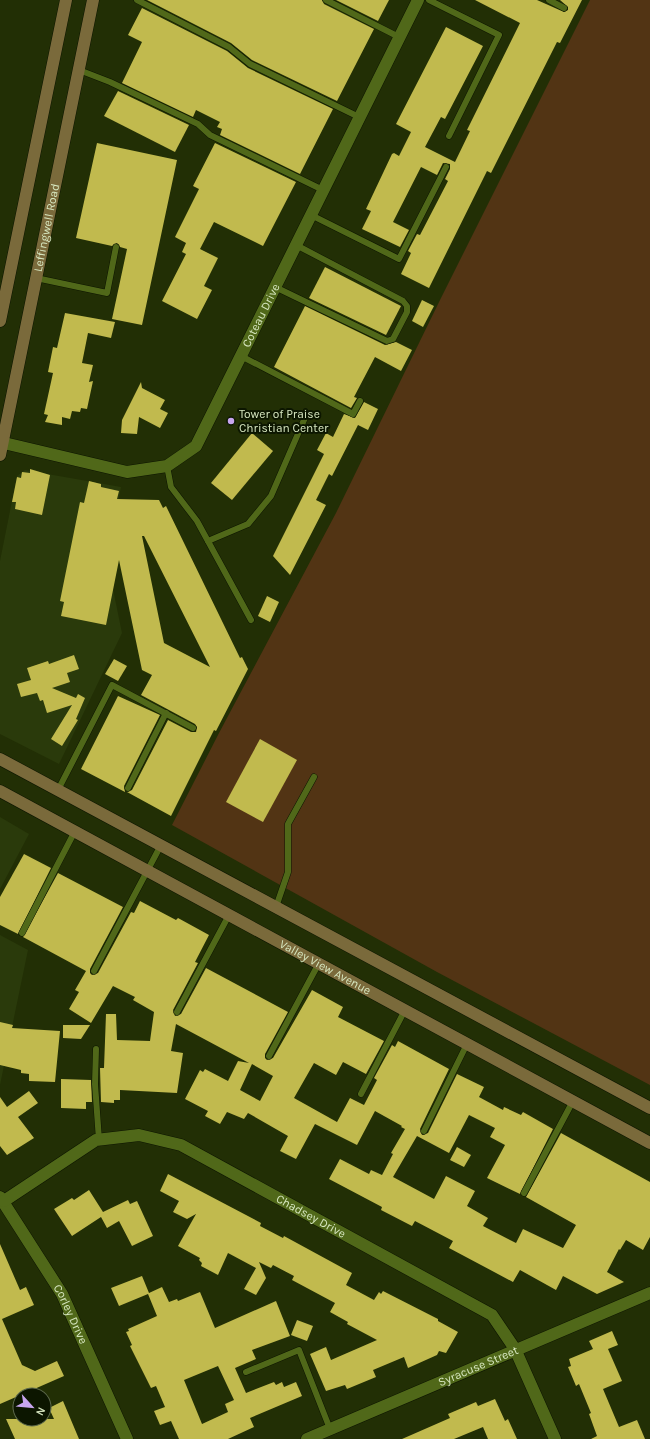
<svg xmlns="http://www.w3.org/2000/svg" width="650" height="1439" font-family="Karla,sans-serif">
  <rect width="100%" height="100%" fill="#222f05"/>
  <g fill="#2a3a0b">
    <path d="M 25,470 L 121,487 L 107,560 L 122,633 L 59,764 L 0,734 L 0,561 L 17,476 Z"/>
    <path d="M 0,817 L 29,834 L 0,889 Z"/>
    <path d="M 0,935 L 28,950 L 0,1085 Z"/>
  </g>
  <path fill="#523414" d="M 590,0 L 650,0 L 650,1085 L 437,972 L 172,825 L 219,733 L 336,513 L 440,300 Z"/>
  <g fill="#c1ba4e" fill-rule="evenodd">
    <path d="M 147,0 L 322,0 L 324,4 L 374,29 L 337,101 L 252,60 L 231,43 Z"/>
    <path d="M 336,0 L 389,0 L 378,21 Z"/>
    <path d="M 475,0 L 537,0 L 564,12 L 568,10 L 568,7 L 560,0 L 582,0 L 560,43 L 557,42 L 491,173 L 487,171 L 429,288 L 401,274 L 411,253 L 408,251 L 417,234 L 420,235 L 448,181 L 445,179 L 450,169 L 450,164 L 443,163 L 437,175 L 421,167 L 393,222 L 409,230 L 400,247 L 362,229 L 371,211 L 366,209 L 392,154 L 394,153 L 399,156 L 411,132 L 396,124 L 446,27 L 483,46 L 445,119 L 441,117 L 425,147 L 455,162 L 470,131 L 467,130 L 520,23 Z"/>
    <path d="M 142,8 L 227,51 L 248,68 L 333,109 L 300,174 L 220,135 L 222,129 L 217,127 L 220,122 L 196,110 L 193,117 L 122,83 L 142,42 L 128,35 Z"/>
    <path d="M 118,91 L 189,125 L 175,152 L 104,116 Z"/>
    <path d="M 97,143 L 177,160 L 142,325 L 112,319 L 127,249 L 120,247 L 117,243 L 112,246 L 76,238 Z"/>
    <path d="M 215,143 L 296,182 L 263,246 L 214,222 L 200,249 L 218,258 L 204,286 L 212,290 L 197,319 L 162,301 L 186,254 L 182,252 L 186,243 L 175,237 L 199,189 L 193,186 Z"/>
    <path d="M 325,267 L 401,306 L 386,335 L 309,298 Z"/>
    <path d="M 422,300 L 434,306 L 423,327 L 412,321 Z"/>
    <path d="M 305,306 L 385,345 L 396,342 L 412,350 L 401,371 L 375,357 L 354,397 L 357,398 L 351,408 L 274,367 Z"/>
    <path d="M 65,313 L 115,322 L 111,338 L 88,333 L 82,363 L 93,365 L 89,382 L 93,381 L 87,409 L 81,408 L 80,412 L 72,411 L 70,419 L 62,417 L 62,425 L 45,422 L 48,415 L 44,414 L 53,373 L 48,372 L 53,347 L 57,348 Z"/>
    <path d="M 141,382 L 142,388 L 165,400 L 160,409 L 168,413 L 160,428 L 139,417 L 137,434 L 121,433 L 122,420 Z"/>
    <path d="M 364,402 L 378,409 L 368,430 L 358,425 L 332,476 L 329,474 L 316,500 L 326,505 L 290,575 L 273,556 L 324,454 L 317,450 L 326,433 L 333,437 L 344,414 L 355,418 Z"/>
    <path d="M 252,433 L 273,451 L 232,500 L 211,483 Z"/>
    <path d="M 30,469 L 50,475 L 42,515 L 15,509 L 16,502 L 12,502 L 17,477 L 21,478 L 22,472 L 30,473 Z"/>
    <path d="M 89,481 L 101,484 L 101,487 L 119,491 L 117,499 L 159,500 L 163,508 L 166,506 L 240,658 L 242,657 L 248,669 L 216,731 L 214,730 L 171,816 L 127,792 L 132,790 L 168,720 L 191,732 L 196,732 L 197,727 L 195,724 L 141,695 L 152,675 L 142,670 L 119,560 L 106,625 L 61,616 L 64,602 L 60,601 L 80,502 L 84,503 ZM 142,536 L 144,536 L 210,667 L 164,643 Z"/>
    <path d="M 267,596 L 279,602 L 270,622 L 258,616 Z"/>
    <path d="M 74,655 L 79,669 L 67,673 L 70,682 L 52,688 L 76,698 L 78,694 L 85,698 L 76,719 L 78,720 L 62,746 L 51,739 L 72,705 L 47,713 L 43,700 L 40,701 L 37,693 L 21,697 L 17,684 L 31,680 L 27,668 L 48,661 L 49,664 Z"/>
    <path d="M 114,659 L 127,666 L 118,681 L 105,674 Z"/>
    <path d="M 118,696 L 160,715 L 124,786 L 125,792 L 81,769 Z"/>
    <path d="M 260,739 L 297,760 L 263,822 L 226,802 Z"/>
    <path d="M 24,854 L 51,868 L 18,934 L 0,925 L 0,897 Z"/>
    <path d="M 58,873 L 123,907 L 90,969 L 90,973 L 92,975 L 98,973 L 131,912 L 134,913 L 140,901 L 176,920 L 178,918 L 209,935 L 195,962 L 198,963 L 173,1010 L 175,1016 L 181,1014 L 206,968 L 288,1012 L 265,1054 L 265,1058 L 267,1060 L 273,1058 L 312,990 L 343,1007 L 338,1017 L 384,1041 L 366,1074 L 343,1062 L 336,1075 L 314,1063 L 294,1098 L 337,1122 L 350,1098 L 364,1105 L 377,1080 L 374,1078 L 392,1045 L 395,1047 L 398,1041 L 449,1069 L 420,1129 L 422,1135 L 428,1133 L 457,1074 L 484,1087 L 479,1097 L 503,1110 L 504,1107 L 521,1115 L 523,1112 L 553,1129 L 520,1194 L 487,1178 L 505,1145 L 490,1137 L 495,1128 L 469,1115 L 449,1153 L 417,1136 L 393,1177 L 434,1199 L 446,1176 L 475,1191 L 467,1206 L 488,1218 L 483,1226 L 516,1243 L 523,1229 L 563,1248 L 576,1225 L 526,1197 L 561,1133 L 650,1182 L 650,1237 L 643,1250 L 626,1240 L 620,1250 L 619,1249 L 607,1272 L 624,1282 L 597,1294 L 563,1276 L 556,1290 L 520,1270 L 513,1282 L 449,1248 L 453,1241 L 415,1221 L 412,1226 L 381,1210 L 382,1207 L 329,1179 L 340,1159 L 369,1174 L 371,1170 L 382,1175 L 393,1154 L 391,1153 L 405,1129 L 401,1127 L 402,1126 L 375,1111 L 357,1145 L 315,1124 L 296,1159 L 280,1151 L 288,1136 L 248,1113 L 244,1119 L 227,1112 L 220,1124 L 205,1116 L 208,1111 L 185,1099 L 200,1070 L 203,1072 L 205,1069 L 228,1081 L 238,1061 L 249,1063 L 176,1024 L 171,1051 L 183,1053 L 177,1093 L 120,1090 L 120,1100 L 114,1100 L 114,1103 L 101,1102 L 100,1068 L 104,1068 L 106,1014 L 116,1014 L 117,1040 L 150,1041 L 154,1012 L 133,1000 L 135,997 L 113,986 L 91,1023 L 69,1009 L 79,992 L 75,990 L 86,971 L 23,937 ZM 252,1064 L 273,1076 L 260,1101 L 240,1090 Z"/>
    <path d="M 0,1022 L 13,1025 L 12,1028 L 60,1031 L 55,1082 L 29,1081 L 29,1074 L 21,1073 L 21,1070 L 0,1065 Z"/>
    <path d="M 63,1025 L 90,1025 L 81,1039 L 63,1038 Z"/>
    <path d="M 61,1079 L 91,1080 L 92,1102 L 86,1102 L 86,1109 L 61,1108 Z"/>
    <path d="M 29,1091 L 38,1103 L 18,1117 L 34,1138 L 7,1155 L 0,1146 L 0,1097 L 7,1107 Z"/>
    <path d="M 457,1147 L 471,1155 L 464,1167 L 450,1160 Z"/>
    <path d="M 168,1174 L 261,1223 L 260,1226 L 283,1238 L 284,1236 L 352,1273 L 346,1285 L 374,1300 L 379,1292 L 381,1294 L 383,1291 L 438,1319 L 438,1321 L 458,1332 L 446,1353 L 439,1351 L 437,1355 L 408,1368 L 404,1357 L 373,1370 L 376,1377 L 347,1389 L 345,1385 L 326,1391 L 310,1354 L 326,1347 L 331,1360 L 377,1340 L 347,1324 L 348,1322 L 330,1312 L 335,1303 L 292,1280 L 294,1276 L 273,1265 L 271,1268 L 259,1262 L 266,1278 L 256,1295 L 244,1289 L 256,1268 L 228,1253 L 218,1275 L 201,1266 L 202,1263 L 199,1260 L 200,1258 L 178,1246 L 196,1214 L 187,1219 L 173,1212 L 179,1201 L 160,1191 Z"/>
    <path d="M 89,1190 L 103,1212 L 128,1200 L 130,1204 L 137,1201 L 153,1236 L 132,1246 L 119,1221 L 107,1228 L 101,1217 L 72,1236 L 54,1209 L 72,1198 L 74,1200 Z"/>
    <path d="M 0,1244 L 20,1290 L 26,1287 L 34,1305 L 2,1319 L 22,1365 L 35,1371 L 57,1361 L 64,1376 L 0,1404 Z"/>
    <path d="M 142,1276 L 149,1293 L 162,1287 L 169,1302 L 177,1299 L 178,1301 L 200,1292 L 215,1328 L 276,1301 L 290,1336 L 252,1350 L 256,1359 L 235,1368 L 246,1393 L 274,1382 L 276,1385 L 282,1382 L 284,1387 L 296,1382 L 302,1396 L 250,1418 L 254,1427 L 228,1439 L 179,1439 L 171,1421 L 160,1425 L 154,1411 L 165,1407 L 156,1386 L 151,1388 L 130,1346 L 132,1345 L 126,1332 L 129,1331 L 128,1329 L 157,1316 L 148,1294 L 119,1306 L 111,1288 ZM 218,1366 L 234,1400 L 225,1404 L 228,1412 L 202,1424 L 184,1380 Z"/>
    <path d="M 297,1320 L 313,1326 L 307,1341 L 291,1335 Z"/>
    <path d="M 612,1331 L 618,1345 L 608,1349 L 622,1381 L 603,1389 L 619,1427 L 637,1420 L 645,1439 L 591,1439 L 597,1436 L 589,1414 L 591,1413 L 579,1384 L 576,1386 L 568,1367 L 571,1366 L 569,1359 L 593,1349 L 589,1341 Z"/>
    <path d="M 495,1399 L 505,1421 L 508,1419 L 517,1439 L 488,1439 L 483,1427 L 454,1439 L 402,1439 L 450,1418 L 448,1414 L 476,1402 L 478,1406 Z"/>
    <path d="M 63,1401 L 79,1439 L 15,1439 L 6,1419 L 54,1419 L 49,1408 Z"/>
  </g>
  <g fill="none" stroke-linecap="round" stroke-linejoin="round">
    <defs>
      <g id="service">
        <path d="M 137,0 L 229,47 L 250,64 L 359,117"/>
        <path d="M 326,0 L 399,37"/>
        <path d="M 429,0 L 499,35 L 449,136"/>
        <path d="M 549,0 L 564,8"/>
        <path d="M 79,70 L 110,82 L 198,124 L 210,135 L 323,190"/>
        <path d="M 311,215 L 399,259 L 446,167"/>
        <path d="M 36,278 L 107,293 L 116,247"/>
        <path d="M 275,287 L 387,341 L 393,339 L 407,312 L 407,306 L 403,301 L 296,245"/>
        <path d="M 241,356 L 353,414 L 360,401"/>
        <path d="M 167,466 L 171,487 L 197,521 L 251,620"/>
        <path d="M 208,541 L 248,524 L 271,496 L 304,420"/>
        <path d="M 128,788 L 166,713"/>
        <path d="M 58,790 L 112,685 L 193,728"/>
        <path d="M 276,907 L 288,872 L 288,824 L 314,777"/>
        <path d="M 22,933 L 75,831"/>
        <path d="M 94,971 L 161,845"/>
        <path d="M 177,1012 L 229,915"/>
        <path d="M 96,1049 L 95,1084 L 99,1140"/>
        <path d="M 269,1056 L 319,963"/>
        <path d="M 361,1094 L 405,1010"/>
        <path d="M 424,1131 L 467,1044"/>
        <path d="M 524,1193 L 573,1101"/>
        <path d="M 246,1372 L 299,1350 L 330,1429"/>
      </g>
      <g id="minor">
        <path id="s1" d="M 0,442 L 127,472 L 167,466 L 196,446 L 418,0"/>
        <path id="s2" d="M 0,1197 L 62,1294 L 127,1439"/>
        <path id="s3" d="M 4,1201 L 96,1140 L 139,1135 L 181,1145 L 492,1315 L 515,1349 L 555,1439"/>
        <path id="s4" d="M 307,1439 L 650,1293"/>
      </g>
      <g id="secondary">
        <path d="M 0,321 L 66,0"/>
        <path id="s5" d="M 0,455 L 93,0"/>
        <path d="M 0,759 L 650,1108"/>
        <path id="s6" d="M 0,791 L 650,1143"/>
      </g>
    </defs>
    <use href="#service" stroke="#0d1501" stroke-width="7"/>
    <use href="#minor" stroke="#0d1501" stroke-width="13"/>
    <use href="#secondary" stroke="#0d1501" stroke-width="13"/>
    <use href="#service" stroke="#506819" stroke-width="6"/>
    <use href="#minor" stroke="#506819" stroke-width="12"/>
    <use href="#secondary" stroke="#7a6a3b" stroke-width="12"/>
  </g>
  <circle fill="#c8a6ef" stroke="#0c1600" stroke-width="1.5" cx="231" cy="421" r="4"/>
  <g text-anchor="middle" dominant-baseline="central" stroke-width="4" stroke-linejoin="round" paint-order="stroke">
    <g font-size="12" fill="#d6e6bf" stroke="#0c1600">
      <text stroke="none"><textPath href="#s5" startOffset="232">Leffingwell Road</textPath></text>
      <text stroke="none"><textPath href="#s1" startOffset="352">Coteau Drive</textPath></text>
      <text stroke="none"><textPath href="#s6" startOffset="370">Valley View Avenue</textPath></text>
      <text stroke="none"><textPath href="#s3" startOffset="345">Chadsey Drive</textPath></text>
      <text stroke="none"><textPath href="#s2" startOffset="137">Corley Drive</textPath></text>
      <text stroke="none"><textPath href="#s4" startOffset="186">Syracuse Street</textPath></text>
    </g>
    <g font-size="12" fill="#d6e6bf" stroke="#0c1600" text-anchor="start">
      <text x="239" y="414">Tower of Praise<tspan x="239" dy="14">Christian Center</tspan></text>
    </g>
  </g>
  <g transform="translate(32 1407) rotate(117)"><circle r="19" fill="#0c1600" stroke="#5d694c"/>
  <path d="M0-3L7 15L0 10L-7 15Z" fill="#c8a6ef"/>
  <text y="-6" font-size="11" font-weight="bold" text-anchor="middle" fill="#d6e6bf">N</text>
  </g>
</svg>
